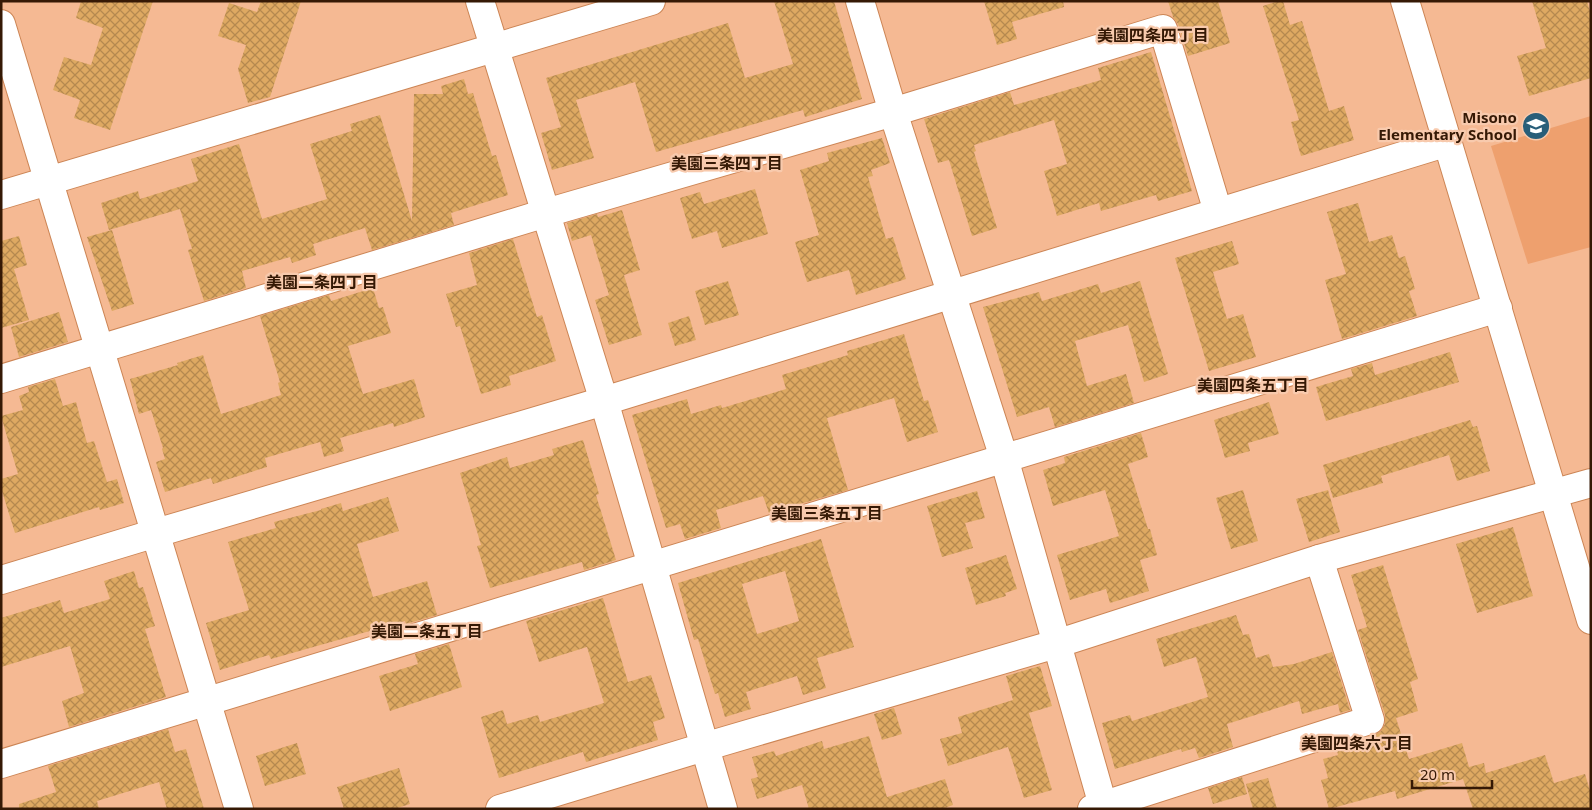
<svg xmlns="http://www.w3.org/2000/svg" width="1592" height="810" font-family="'Noto Sans','Noto Sans JP',sans-serif">
  <defs>
    <pattern id="building-cross-hatch" width="8" height="8" patternUnits="userSpaceOnUse" patternTransform="scale(1.25)"><rect width="8" height="8" fill="#dea962"/><path d="M0 0l8 8M0 8l8-8" fill="none" stroke="#b5894f"/></pattern>
  </defs>
  <rect width="100%" height="100%" fill="#f5b993"/>
  <path fill="#eea06e" d="M 1591,116 L 1591,247 L 1528,264 L 1491,146 Z"/>
  <g fill="url(#building-cross-hatch)" fill-rule="evenodd">
    <path d="M 81,1 L 153,1 L 110,130 L 74,118 L 80,100 L 53,90 L 64,57 L 91,65 L 103,28 L 76,18 Z"/>
    <path d="M 261,1 L 301,1 L 270,97 L 248,103 L 238,69 L 246,45 L 218,36 L 229,3 L 257,12 Z"/>
    <path d="M 774,1 L 834,1 L 862,99 L 805,117 L 803,110 L 656,152 L 635,82 L 576,100 L 594,158 L 552,170 L 541,133 L 561,127 L 546,78 L 728,23 L 745,78 L 793,64 Z"/>
    <path d="M 984,1 L 1063,1 L 1064,7 L 1012,22 L 1017,39 L 997,45 Z"/>
    <path d="M 1168,1 L 1218,1 L 1230,43 L 1188,56 L 1178,24 L 1173,17 Z"/>
    <path d="M 1278,1 L 1283,1 L 1290,25 L 1302,21 L 1329,111 L 1344,106 L 1354,140 L 1301,156 L 1291,122 L 1299,120 L 1263,6 Z"/>
    <path d="M 1532,1 L 1587,1 L 1591,15 L 1591,78 L 1529,96 L 1517,56 L 1546,48 Z"/>
    <path d="M 1151,52 L 1192,191 L 1158,201 L 1156,195 L 1101,211 L 1099,203 L 1057,216 L 1044,171 L 1067,164 L 1054,120 L 974,145 L 976,151 L 974,152 L 997,228 L 972,236 L 949,160 L 938,163 L 924,119 L 1010,92 L 1014,105 L 1043,97 L 1101,80 L 1098,68 Z"/>
    <path d="M 464,79 L 468,94 L 473,93 L 492,156 L 496,155 L 508,195 L 451,213 L 454,225 L 372,250 L 365,228 L 313,244 L 316,255 L 292,263 L 290,257 L 242,271 L 246,288 L 204,301 L 188,250 L 192,249 L 180,209 L 109,230 L 101,203 L 138,191 L 140,199 L 198,181 L 191,159 L 239,144 L 262,219 L 327,199 L 310,144 L 352,131 L 350,124 L 380,115 L 412,221 L 414,94 L 443,94 L 441,86 Z"/>
    <path d="M 882,138 L 890,163 L 871,170 L 873,176 L 868,177 L 886,239 L 893,237 L 906,279 L 856,295 L 849,270 L 807,282 L 795,242 L 819,235 L 800,170 L 829,161 L 827,153 Z"/>
    <path d="M 755,189 L 768,234 L 722,248 L 717,231 L 692,239 L 680,198 L 700,192 L 704,204 Z"/>
    <path d="M 1358,203 L 1369,242 L 1392,235 L 1399,258 L 1405,256 L 1415,289 L 1409,291 L 1417,316 L 1342,339 L 1325,280 L 1346,274 L 1327,212 Z"/>
    <path d="M 622,210 L 640,270 L 624,275 L 642,335 L 609,345 L 595,300 L 609,295 L 591,235 L 572,241 L 567,223 L 597,214 L 598,217 Z"/>
    <path d="M 112,230 L 134,304 L 112,311 L 87,237 Z"/>
    <path d="M 19,236 L 27,265 L 14,269 L 29,320 L 1,328 L 1,241 Z"/>
    <path d="M 513,239 L 537,317 L 542,315 L 556,361 L 509,376 L 511,385 L 481,394 L 460,326 L 456,327 L 446,294 L 477,285 L 469,253 Z"/>
    <path d="M 1232,241 L 1239,264 L 1213,272 L 1227,319 L 1243,314 L 1256,357 L 1209,371 L 1175,258 Z"/>
    <path d="M 728,281 L 739,315 L 705,325 L 695,291 Z"/>
    <path d="M 1140,281 L 1168,374 L 1144,382 L 1128,325 L 1075,341 L 1087,386 L 1126,374 L 1134,403 L 1055,427 L 1049,407 L 1017,417 L 983,307 L 1039,292 L 1042,301 L 1098,284 L 1101,293 Z"/>
    <path d="M 373,288 L 379,308 L 383,307 L 391,333 L 348,346 L 363,394 L 414,379 L 425,417 L 394,427 L 393,423 L 340,438 L 344,451 L 324,457 L 320,442 L 265,458 L 267,467 L 213,484 L 211,478 L 165,492 L 156,462 L 165,459 L 162,449 L 163,448 L 151,410 L 139,414 L 130,379 L 178,365 L 177,363 L 203,355 L 221,414 L 281,395 L 278,383 L 280,382 L 260,316 L 329,295 L 331,301 Z"/>
    <path d="M 59,312 L 68,342 L 19,357 L 11,327 Z"/>
    <path d="M 689,316 L 696,340 L 675,346 L 668,323 Z"/>
    <path d="M 904,334 L 924,401 L 928,400 L 938,432 L 907,442 L 894,398 L 827,418 L 848,490 L 769,513 L 763,496 L 716,510 L 721,528 L 685,539 L 680,524 L 666,528 L 632,415 L 687,399 L 691,414 L 721,405 L 722,408 L 786,389 L 782,375 L 848,355 L 847,351 Z"/>
    <path d="M 1450,352 L 1459,382 L 1326,421 L 1316,387 L 1353,376 L 1351,369 L 1372,363 L 1375,375 Z"/>
    <path d="M 55,379 L 63,406 L 76,402 L 87,443 L 94,441 L 107,482 L 117,479 L 124,503 L 100,510 L 99,507 L 15,533 L 1,488 L 1,479 L 18,474 L 1,416 L 23,410 L 19,396 L 29,392 L 28,387 Z"/>
    <path d="M 1269,402 L 1279,434 L 1248,443 L 1250,451 L 1225,458 L 1214,420 Z"/>
    <path d="M 1470,420 L 1473,427 L 1477,426 L 1490,471 L 1457,481 L 1449,455 L 1381,476 L 1383,483 L 1333,498 L 1323,465 Z"/>
    <path d="M 1141,433 L 1148,457 L 1128,464 L 1148,529 L 1150,529 L 1157,555 L 1140,560 L 1149,591 L 1110,603 L 1106,589 L 1070,600 L 1057,555 L 1119,536 L 1105,490 L 1053,506 L 1043,470 L 1065,463 L 1064,457 Z"/>
    <path d="M 583,440 L 599,494 L 596,495 L 616,560 L 584,570 L 582,562 L 490,588 L 477,546 L 481,545 L 460,473 L 507,457 L 510,468 L 554,455 L 552,449 Z"/>
    <path d="M 1243,490 L 1258,541 L 1231,549 L 1216,498 Z"/>
    <path d="M 1328,490 L 1340,532 L 1309,542 L 1296,499 Z"/>
    <path d="M 977,491 L 985,518 L 965,523 L 973,548 L 942,557 L 927,506 Z"/>
    <path d="M 388,497 L 399,531 L 357,544 L 373,597 L 427,581 L 437,615 L 406,624 L 405,621 L 271,659 L 269,655 L 220,670 L 206,623 L 249,610 L 228,542 L 276,528 L 274,522 L 321,510 L 321,509 L 341,503 L 343,511 Z"/>
    <path d="M 1513,527 L 1533,596 L 1477,613 L 1456,544 Z"/>
    <path d="M 821,539 L 854,647 L 817,658 L 826,688 L 803,695 L 797,676 L 746,692 L 751,709 L 725,717 L 718,693 L 715,694 L 698,639 L 694,640 L 678,583 ZM 785,571 L 799,621 L 757,634 L 742,584 Z"/>
    <path d="M 1006,555 L 1017,589 L 1005,593 L 1006,596 L 976,605 L 965,568 Z"/>
    <path d="M 1383,565 L 1418,679 L 1410,682 L 1418,711 L 1396,718 L 1409,759 L 1462,743 L 1469,767 L 1484,763 L 1486,773 L 1545,755 L 1554,783 L 1585,774 L 1591,794 L 1591,809 L 1473,809 L 1463,779 L 1397,799 L 1395,791 L 1329,809 L 1321,780 L 1328,778 L 1323,759 L 1338,755 L 1337,750 L 1351,746 L 1350,743 L 1375,735 L 1381,731 L 1385,724 L 1385,715 L 1358,630 L 1367,627 L 1351,575 Z"/>
    <path d="M 134,571 L 139,588 L 143,587 L 155,626 L 145,629 L 166,697 L 69,727 L 62,701 L 84,693 L 70,646 L 1,667 L 1,618 L 60,600 L 64,613 L 110,599 L 104,581 Z"/>
    <path d="M 603,598 L 628,682 L 651,675 L 665,718 L 653,722 L 658,740 L 586,762 L 583,752 L 499,778 L 481,717 L 503,710 L 507,724 L 538,715 L 540,722 L 604,703 L 587,647 L 539,662 L 526,621 Z"/>
    <path d="M 1236,615 L 1243,635 L 1249,634 L 1256,658 L 1269,654 L 1273,667 L 1294,664 L 1332,652 L 1350,710 L 1340,713 L 1338,704 L 1302,714 L 1299,701 L 1227,724 L 1233,747 L 1199,758 L 1195,748 L 1182,752 L 1181,749 L 1115,769 L 1102,723 L 1130,715 L 1132,721 L 1208,697 L 1196,657 L 1164,667 L 1156,639 Z"/>
    <path d="M 449,644 L 462,687 L 390,711 L 379,676 L 418,664 L 415,654 Z"/>
    <path d="M 1040,666 L 1052,706 L 1029,713 L 1052,790 L 1024,798 L 1008,747 L 948,766 L 940,739 L 962,733 L 958,717 L 1013,700 L 1006,676 Z"/>
    <path d="M 894,708 L 902,734 L 882,740 L 874,714 Z"/>
    <path d="M 168,729 L 175,752 L 186,749 L 204,809 L 167,809 L 159,782 L 97,801 L 99,809 L 19,809 L 19,804 L 56,792 L 48,766 Z"/>
    <path d="M 869,736 L 887,797 L 945,779 L 953,805 L 942,809 L 809,809 L 802,785 L 757,799 L 751,779 L 758,777 L 752,757 L 774,751 L 776,756 L 822,741 L 824,749 Z"/>
    <path d="M 297,743 L 306,774 L 265,786 L 256,756 Z"/>
    <path d="M 399,768 L 410,804 L 394,809 L 344,809 L 337,787 Z"/>
    <path d="M 1242,777 L 1247,794 L 1213,804 L 1208,788 Z"/>
    <path d="M 1268,778 L 1277,809 L 1253,809 L 1246,784 Z"/>
  </g>
  <g fill="none" stroke-linecap="round" stroke-linejoin="round">
    <defs>
      <g id="minor">
        <path d="M 480,1 L 604,401 L 723,809"/>
        <path d="M 860,1 L 893,112 L 1004,458 L 1104,809"/>
        <path d="M 1,195 L 651,1"/>
        <path d="M 1,379 L 546,213 L 893,112 L 1163,29 L 1218,212"/>
        <path d="M 1,764 L 1498,308"/>
        <path d="M 500,809 L 704,747 L 1056,644 L 1319,559 L 1591,483"/>
        <path d="M 1092,809 L 1370,720 L 1319,559"/>
      </g>
      <g id="tertiary">
        <path d="M 1405,1 L 1591,620"/>
        <path d="M 1,24 L 239,809"/>
        <path d="M 1,580 L 156,533 L 604,401 L 1448,142"/>
      </g>
    </defs>
    <use href="#minor" stroke="#cc8555" stroke-width="30"/>
    <use href="#tertiary" stroke="#cc8555" stroke-width="30"/>
    <use href="#minor" stroke="#fff" stroke-width="28"/>
    <use href="#tertiary" stroke="#fff" stroke-width="28"/>
  </g>
  <defs>
    <symbol id="school-disc" viewBox="-11 -11 22 22"><circle r="9.5" fill="#285e79" stroke="#f8caad"/><path d="M0-5L7-2L0 1L-7-2ZM-4 1L0 2.5L4 1V4Q0 6-4 4Z" fill="#fff"/></symbol>
  </defs>
  <g fill-rule="evenodd">
    <use href="#school-disc" x="1520" y="110" width="32" height="32"/>
  </g>
  <g text-anchor="middle" dominant-baseline="central" stroke-width="4.5" stroke-linejoin="round" paint-order="stroke">
    <g font-size="15" font-weight="bold" fill="#351905" stroke="#f8caad" text-anchor="end">
      <text x="1517" y="117">Misono<tspan x="1517" dy="17">Elementary School</tspan></text>
    </g>
    <g font-size="16" font-weight="bold" fill="#351905" stroke="#f8caad">
      <text x="1153" y="35">美園四条四丁目</text>
      <text x="727" y="163">美園三条四丁目</text>
      <text x="322" y="282">美園二条四丁目</text>
      <text x="1253" y="385">美園四条五丁目</text>
      <text x="827" y="513">美園三条五丁目</text>
      <text x="427" y="631">美園二条五丁目</text>
      <text x="1357" y="743">美園四条六丁目</text>
    </g>
  </g>
  <rect width="1592" height="810" fill="none" stroke="#351905" stroke-width="5"/>
  <path d="M1412 780v8h80v-8" fill="none" stroke="#351905" stroke-width="2.5"/>
  <text x="1420" y="780" font-size="15" fill="#351905" stroke="#f8caad" stroke-width="4" paint-order="stroke">20 m</text>
</svg>
